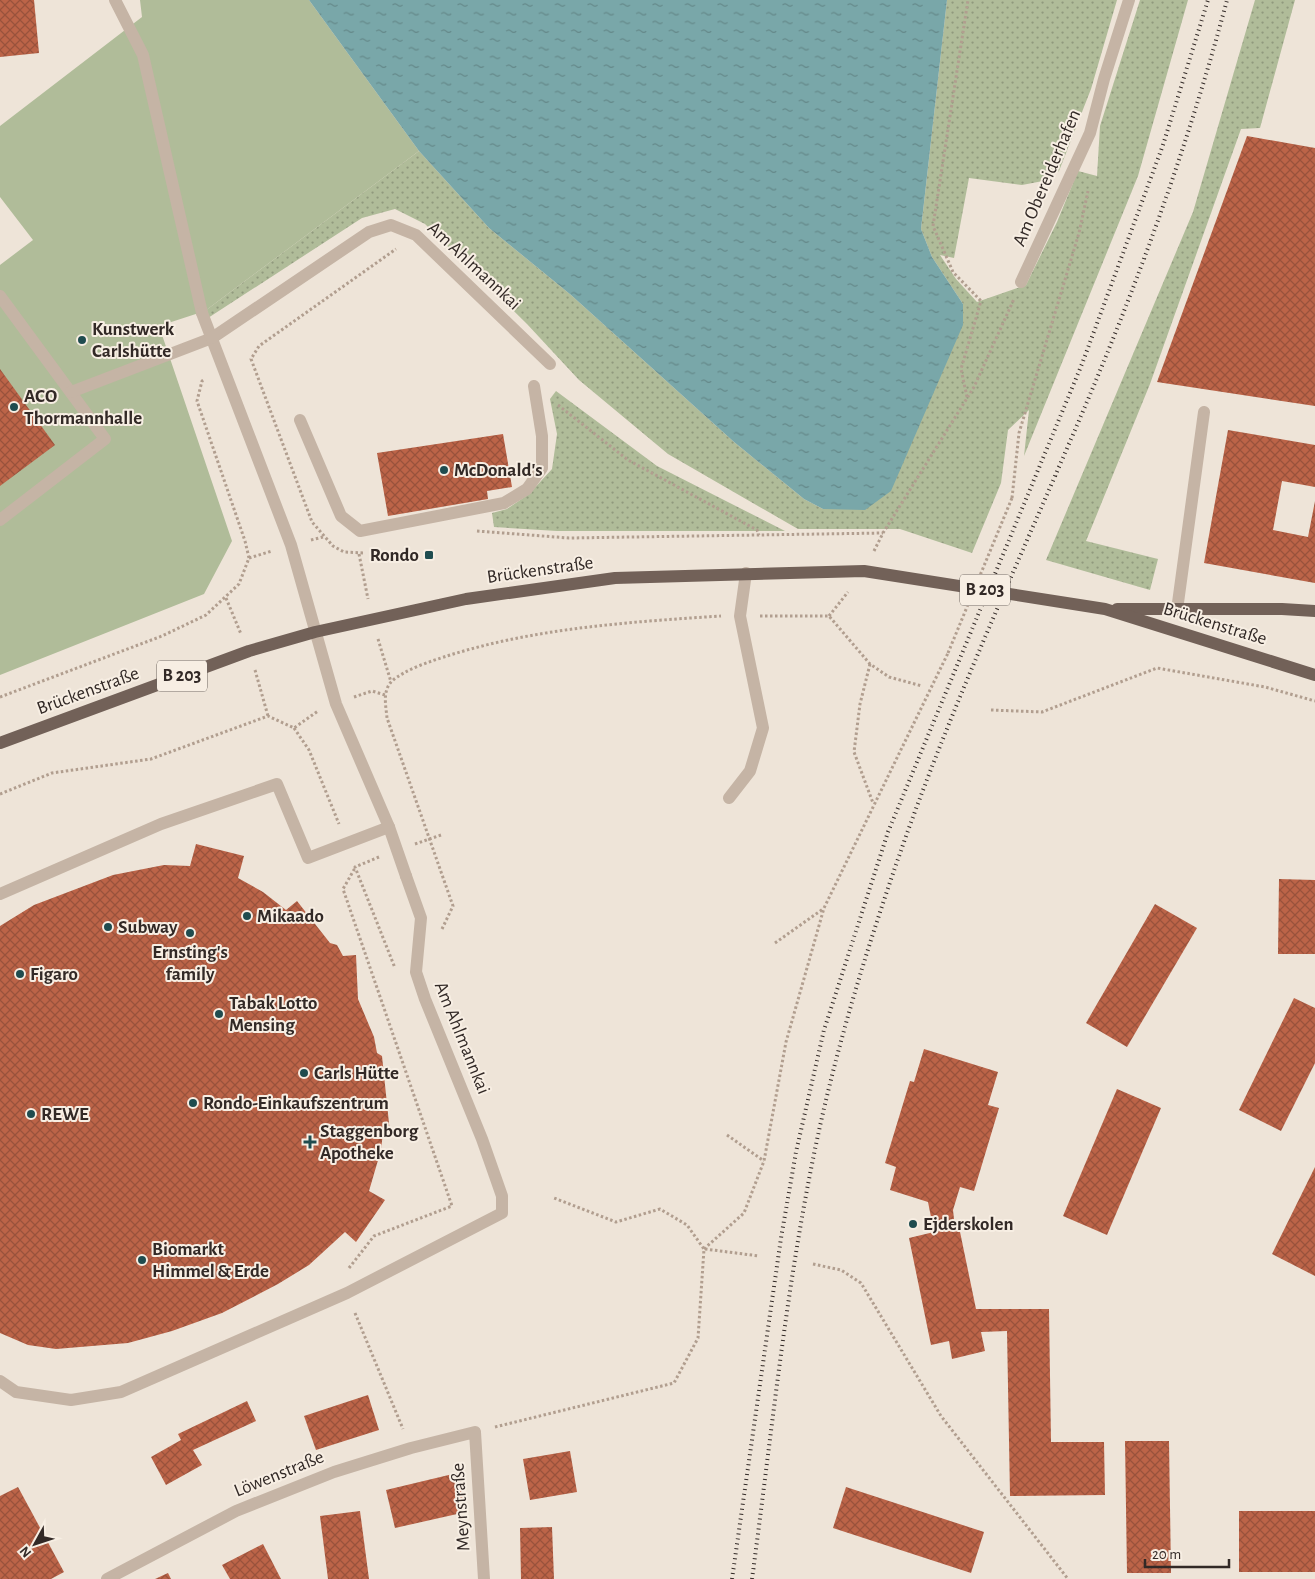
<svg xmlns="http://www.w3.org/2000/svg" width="1315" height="1579" font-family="'Alegreya Sans',sans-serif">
  <defs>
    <pattern id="grass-dots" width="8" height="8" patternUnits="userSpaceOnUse" patternTransform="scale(1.25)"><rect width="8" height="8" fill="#b0bc99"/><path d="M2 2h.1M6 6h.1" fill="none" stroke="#90997d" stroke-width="1.8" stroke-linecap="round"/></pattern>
    <pattern id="water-ripples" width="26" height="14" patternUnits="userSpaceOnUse" patternTransform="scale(1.25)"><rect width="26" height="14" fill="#79a7a9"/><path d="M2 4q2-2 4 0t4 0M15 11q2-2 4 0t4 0" fill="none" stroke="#648889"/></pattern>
    <pattern id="building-cross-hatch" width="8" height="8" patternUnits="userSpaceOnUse" patternTransform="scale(1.25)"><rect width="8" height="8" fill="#bc6448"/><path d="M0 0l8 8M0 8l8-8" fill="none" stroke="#99523c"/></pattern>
  </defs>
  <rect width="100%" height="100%" fill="#eee4d8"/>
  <g fill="url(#grass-dots)">
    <path d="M 947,0 L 1117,0 L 1091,89 L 1059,171 L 1043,181 L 1022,185 L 969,178 L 954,258 L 940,255 L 956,279 L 977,302 L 1026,285 L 1057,222 L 1078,171 L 1097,176 L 1100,126 L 1140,0 L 1188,0 L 1138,176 L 1024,456 L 1029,410 L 1008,430 L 1001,483 L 972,553 L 900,529 L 798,529 L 668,454 L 579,380 L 527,324 L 425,224 L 395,209 L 362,218 L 208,318 L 205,311 L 419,151 L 489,228 L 571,295 L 734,442 L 804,499 L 823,509 L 963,304 L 932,257 L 921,229 Z"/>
    <path d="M 1255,0 L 1295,0 L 1260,128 L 1241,129 L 1150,384 L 1086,541 L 1158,559 L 1150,590 L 1046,560 L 1193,212 Z"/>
    <path d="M 556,391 L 657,466 L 785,531 L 557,531 L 494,527 L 492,513 L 507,509 L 529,494 L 552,469 L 557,434 L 550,399 Z"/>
  </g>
  <path fill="#b0bc99" d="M 140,0 L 309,0 L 419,151 L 205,311 L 159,326 L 232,541 L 204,594 L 0,675 L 0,265 L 33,240 L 0,197 L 0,126 L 142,17 Z"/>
  <path fill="url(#water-ripples)" d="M 309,0 L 947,0 L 921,229 L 932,257 L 963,304 L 963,325 L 891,491 L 865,510 L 823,509 L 804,499 L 734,442 L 571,295 L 489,228 L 419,151 Z"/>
  <g fill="url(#building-cross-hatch)">
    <path d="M 0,0 L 34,0 L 39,53 L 0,57 Z"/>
    <path d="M 1247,136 L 1315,148 L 1315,406 L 1157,382 Z"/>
    <path d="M 0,369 L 55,445 L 0,486 Z"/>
    <path d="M 1228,430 L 1315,445 L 1315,487 L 1282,481 L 1273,530 L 1308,537 L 1315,501 L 1315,583 L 1204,563 Z"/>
    <path d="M 503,434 L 512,487 L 487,491 L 488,499 L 388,516 L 377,453 Z"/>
    <path d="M 196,844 L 244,856 L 238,878 L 263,892 L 286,910 L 297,901 L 330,943 L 337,945 L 343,956 L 356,955 L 358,999 L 374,1037 L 377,1053 L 382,1056 L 390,1133 L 383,1132 L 381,1150 L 369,1191 L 385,1200 L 356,1242 L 345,1232 L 309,1265 L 278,1284 L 222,1313 L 172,1331 L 128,1343 L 56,1349 L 28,1345 L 0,1333 L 0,926 L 34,905 L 113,875 L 164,865 L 190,866 Z"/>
    <path d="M 1279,879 L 1315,880 L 1315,954 L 1278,954 Z"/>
    <path d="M 1155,904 L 1197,928 L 1127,1047 L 1086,1023 Z"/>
    <path d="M 1294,998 L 1315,1008 L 1315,1063 L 1281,1131 L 1239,1110 Z"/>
    <path d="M 924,1049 L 998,1072 L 988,1105 L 999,1108 L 974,1191 L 960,1187 L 953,1210 L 955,1228 L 959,1227 L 976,1309 L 1049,1309 L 1051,1442 L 1104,1442 L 1105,1495 L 1010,1496 L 1007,1331 L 981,1332 L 985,1351 L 952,1359 L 949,1341 L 931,1345 L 909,1238 L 934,1232 L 928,1202 L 890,1190 L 896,1167 L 885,1163 L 910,1081 L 914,1082 Z"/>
    <path d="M 1117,1089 L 1161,1108 L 1107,1235 L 1063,1216 Z"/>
    <path d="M 1315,1167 L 1315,1276 L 1272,1254 Z"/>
    <path d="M 368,1395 L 379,1430 L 316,1450 L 304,1416 Z"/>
    <path d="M 247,1401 L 256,1421 L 193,1450 L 202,1465 L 166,1485 L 151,1457 L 181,1440 L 178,1434 Z"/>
    <path d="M 1125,1441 L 1169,1441 L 1171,1573 L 1127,1573 Z"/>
    <path d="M 570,1451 L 577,1492 L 530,1500 L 523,1459 Z"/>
    <path d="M 457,1473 L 466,1512 L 395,1528 L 386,1490 Z"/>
    <path d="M 18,1487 L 64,1572 L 51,1579 L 0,1579 L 0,1496 Z"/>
    <path d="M 846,1487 L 984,1532 L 971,1573 L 833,1528 Z"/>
    <path d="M 360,1511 L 369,1579 L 328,1579 L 320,1516 Z"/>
    <rect x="1239" y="1511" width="76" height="61"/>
    <path d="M 552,1527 L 554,1579 L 521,1579 L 520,1528 Z"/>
    <path d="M 263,1544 L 281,1579 L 230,1579 L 222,1565 Z"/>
    <path d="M 168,1573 L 171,1579 L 155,1579 Z"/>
  </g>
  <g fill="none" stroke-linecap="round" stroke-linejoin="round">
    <g stroke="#b19e8f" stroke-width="3" stroke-dasharray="2.5 2.5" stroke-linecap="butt">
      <path d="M 967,397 L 961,369 L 981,301 L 953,272 L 933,226 L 968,0"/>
      <path d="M 558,405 L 628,460 L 757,530 L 759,535"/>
      <path d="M 1012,498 L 1019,433 L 1079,233 L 1088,191"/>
      <path d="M 477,531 L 569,538 L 883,533"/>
      <path d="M 311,540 L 323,537"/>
      <path d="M 874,551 L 883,533 L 974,387 L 1014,299"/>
      <path d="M 363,553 L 344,552 L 333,546 L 312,522 L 251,359 L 259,346 L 396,249"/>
      <path d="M 359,554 L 368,599"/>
      <path d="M 249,558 L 272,551"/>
      <path d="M 226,598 L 241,634"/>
      <path d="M 760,616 L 829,616 L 870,664 L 889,677 L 922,686"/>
      <path d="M 829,616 L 848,592"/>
      <path d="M 378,639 L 391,682"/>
      <path d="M 870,664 L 860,704 L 854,752 L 873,803"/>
      <path d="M 255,670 L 268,716"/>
      <path d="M 0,697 L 162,636 L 206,615 L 239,584 L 249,558 L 245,541 L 197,401 L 202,381 L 205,379"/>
      <path d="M 354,697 L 372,691 L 385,695"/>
      <path d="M 991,710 L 1042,712 L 1157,668 L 1265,687 L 1315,701"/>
      <path d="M 294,728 L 309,750 L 339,824"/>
      <path d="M 0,794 L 52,773 L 151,759 L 268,716 L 294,728 L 318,711"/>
      <path d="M 415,844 L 441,835"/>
      <path d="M 379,857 L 355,867 L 395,968"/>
      <path d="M 442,929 L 453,906 L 387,718 C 386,706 382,691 392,681 C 404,670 431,661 447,656 C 535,628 629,622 721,616"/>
      <path d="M 775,943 L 823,909"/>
      <path d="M 727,1135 L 764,1161"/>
      <path d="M 704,1249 L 744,1213 L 764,1161 L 786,1042 L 824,908 L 948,653"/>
      <path d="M 705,1249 L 759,1256"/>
      <path d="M 813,1264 L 841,1270 L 861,1283 L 941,1416 L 1068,1579"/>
      <path d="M 349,1268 L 374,1236 L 452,1206 L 343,889 L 355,868"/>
      <path d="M 355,1313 L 403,1429"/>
      <path d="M 495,1427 L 674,1383 L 698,1338 L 704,1249 L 687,1225 L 660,1209 L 616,1222 L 554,1198"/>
    </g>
    <g stroke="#c5b4a5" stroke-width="12">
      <path d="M 115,0 L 143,55 L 202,313"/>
      <path d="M 1021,282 L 1090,133 L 1104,79 L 1129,0"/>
      <path d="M 0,296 L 105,439 L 0,520"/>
      <path d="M 71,392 L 212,338"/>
      <path d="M 300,420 L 341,516 L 360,531 L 504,503 L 527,489 L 542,468 L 542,436 L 534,386"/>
      <path d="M 1177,610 L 1204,412"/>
      <path d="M 729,798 L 750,771 L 763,728 L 740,616 L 746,573"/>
      <path d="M 0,894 L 161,824 L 277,784 L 308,858 L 389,827"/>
      <path d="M 0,1381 L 16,1392 L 71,1400 L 121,1392 L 347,1293 L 502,1213 L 502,1196 L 482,1139 L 425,999 L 416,972 L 421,918 L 406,876"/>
    </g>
    <g stroke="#c5b4a5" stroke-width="12">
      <path d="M 202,313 L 291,545 L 336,704 L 389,827 L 406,876"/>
      <path d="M 212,338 L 369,232 L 391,225 L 416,235 L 550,364"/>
      <path d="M 107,1579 L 236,1511 L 334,1472 L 411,1448 L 475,1432 L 484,1579"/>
    </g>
    <g stroke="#726158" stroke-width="12">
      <path d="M 1117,609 L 1282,609 L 1315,611"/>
      <path d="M 0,743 L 249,651 L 315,632 L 466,599 L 615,578 L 864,571 L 1105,609 L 1315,675"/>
    </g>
    <g stroke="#322926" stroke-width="4" stroke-dasharray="1 4" stroke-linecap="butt">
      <path d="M 732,1579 L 781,1238 L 796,1152 L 824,1030 L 888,832 L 1082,364 L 1163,145 L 1208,0"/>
      <path d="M 752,1579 C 771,1439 785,1297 813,1159 C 835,1050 868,944 905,839 C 961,682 1033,531 1097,378 C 1148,255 1193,128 1227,0"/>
    </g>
    <path stroke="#b19e8f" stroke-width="3" stroke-dasharray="2.5 2.5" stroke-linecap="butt" d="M 948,653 L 1012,498"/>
  </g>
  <g fill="#1f4c4f" stroke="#f7eee3" stroke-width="2">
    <circle cx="82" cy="340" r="5"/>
    <circle cx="14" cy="407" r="5"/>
    <circle cx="444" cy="470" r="5"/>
    <rect x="424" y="550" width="10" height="10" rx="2.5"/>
    <circle cx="247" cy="916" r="5"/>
    <circle cx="108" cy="927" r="5"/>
    <circle cx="190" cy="933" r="5"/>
    <circle cx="20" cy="974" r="5"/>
    <circle cx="219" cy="1014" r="5"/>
    <circle cx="304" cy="1073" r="5"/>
    <circle cx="193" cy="1103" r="5"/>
    <circle cx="31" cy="1114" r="5"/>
    <path d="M307.5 1134.5h5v5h5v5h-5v5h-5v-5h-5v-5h5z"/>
    <circle cx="913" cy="1224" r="5"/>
    <circle cx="142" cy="1260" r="5"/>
  </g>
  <g text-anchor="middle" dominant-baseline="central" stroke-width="4" stroke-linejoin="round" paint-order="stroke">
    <g fill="#f7eee3" stroke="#6d645f" stroke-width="1">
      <rect x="960" y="574.5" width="50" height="31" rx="4"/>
      <rect x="157" y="660.5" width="50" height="31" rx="4"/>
    </g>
    <g font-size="18" font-weight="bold" fill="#322926">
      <text x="985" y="590">B 203</text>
      <text x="182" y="676">B 203</text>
    </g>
    <g font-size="19" fill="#322926" stroke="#f7eee3">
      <text transform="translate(1047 178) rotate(-67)">Am Obereiderhafen</text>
      <text transform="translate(474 266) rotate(43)">Am Ahlmannkai</text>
      <text transform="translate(540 570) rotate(-8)">Brückenstraße</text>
      <text transform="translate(1215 624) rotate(17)">Brückenstraße</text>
      <text transform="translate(88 691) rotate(-20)">Brückenstraße</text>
      <text transform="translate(462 1038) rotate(68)">Am Ahlmannkai</text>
      <text transform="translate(279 1474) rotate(-22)">Löwenstraße</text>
      <text transform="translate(461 1507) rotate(-94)">Meynstraße</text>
    </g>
    <g font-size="19" font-weight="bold" fill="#322926" stroke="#f7eee3" text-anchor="start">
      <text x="92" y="329">Kunstwerk<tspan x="92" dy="22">Carlshütte</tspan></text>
      <text x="24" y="396">ACO<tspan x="24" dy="22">Thormannhalle</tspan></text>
      <text x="454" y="470">McDonald's</text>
      <text x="419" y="555" text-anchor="end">Rondo</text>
      <text x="257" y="916">Mikaado</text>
      <text x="118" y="927">Subway</text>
      <text x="190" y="952" text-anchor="middle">Ernsting's<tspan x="190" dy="22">family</tspan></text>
      <text x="30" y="974">Figaro</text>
      <text x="229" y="1003">Tabak Lotto<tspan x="229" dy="22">Mensing</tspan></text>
      <text x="314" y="1073">Carls Hütte</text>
      <text x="203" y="1103">Rondo-Einkaufszentrum</text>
      <text x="41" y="1114">REWE</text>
      <text x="320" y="1131">Staggenborg<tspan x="320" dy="22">Apotheke</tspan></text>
      <text x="923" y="1224">Ejderskolen</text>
      <text x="152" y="1249">Biomarkt<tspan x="152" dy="22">Himmel &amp; Erde</tspan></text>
    </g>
  </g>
  <g transform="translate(35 1544) rotate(230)" stroke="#f7eee3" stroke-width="4" paint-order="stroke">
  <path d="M0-4L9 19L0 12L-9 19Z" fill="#322926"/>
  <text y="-8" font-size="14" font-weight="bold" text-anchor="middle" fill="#322926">N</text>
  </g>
  <path d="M1145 1559v8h84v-8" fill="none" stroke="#322926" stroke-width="2.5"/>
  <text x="1152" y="1559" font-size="15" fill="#322926" stroke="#f7eee3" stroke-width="4" paint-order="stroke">20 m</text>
</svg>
